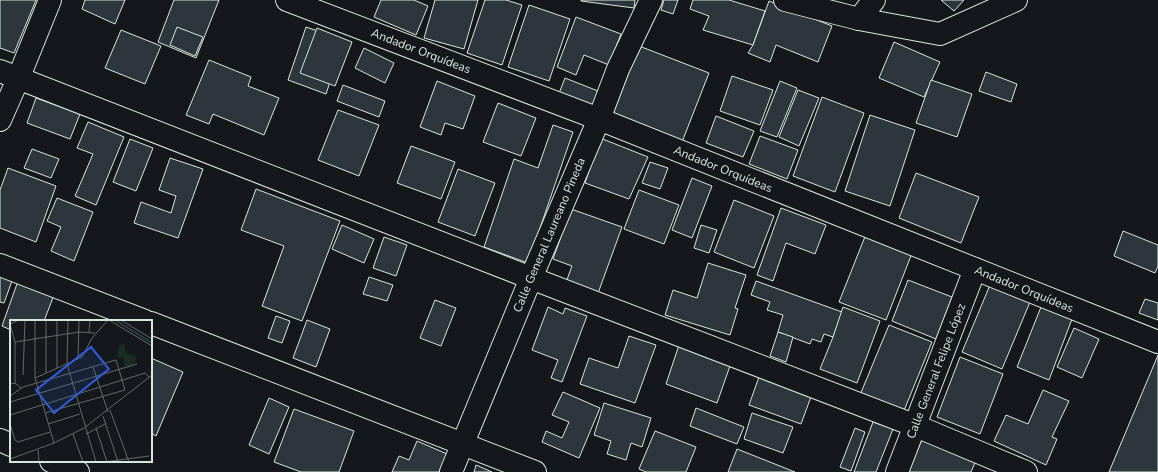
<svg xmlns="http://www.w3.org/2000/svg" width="1158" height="472" font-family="'Nunito Sans',sans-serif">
  <rect width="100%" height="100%" fill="#14181c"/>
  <g fill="#2c363c" stroke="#d8e6dc">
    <path d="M 0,0 L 36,0 L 14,53 L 0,48 Z"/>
    <path d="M 85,0 L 125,0 L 115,24 L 82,9 Z"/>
    <path d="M 174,0 L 219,0 L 196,58 L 158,42 Z"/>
    <path d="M 381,0 L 414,0 L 428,6 L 416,35 L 374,17 Z"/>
    <path d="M 435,0 L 478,0 L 464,49 L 424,38 Z"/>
    <path d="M 485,0 L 506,0 L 522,5 L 502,65 L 467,53 Z"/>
    <path d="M 581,0 L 635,0 L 634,8 L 581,1 Z"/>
    <path d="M 664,0 L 678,0 L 673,14 L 661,10 Z"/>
    <path d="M 693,0 L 729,0 L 765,11 L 753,45 L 703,30 L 709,16 L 690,9 Z"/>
    <path d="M 941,0 L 964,0 L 954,11 Z"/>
    <path d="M 769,1 L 832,26 L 818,62 L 776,45 L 770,62 L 748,53 L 753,45 Z"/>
    <path d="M 529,5 L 570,19 L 549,81 L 508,67 Z"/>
    <path d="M 576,17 L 621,34 L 609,65 L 584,55 L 576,75 L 557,67 Z"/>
    <path d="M 177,27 L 203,37 L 195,56 L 170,45 Z"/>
    <path d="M 306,27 L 344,40 L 326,94 L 288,80 Z"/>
    <path d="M 317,28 L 352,42 L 335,86 L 300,73 Z"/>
    <path d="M 121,30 L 161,46 L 145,84 L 105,68 Z"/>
    <path d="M 894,42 L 940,62 L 924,97 L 879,78 Z"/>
    <path d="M 639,46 L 709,73 L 682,142 L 613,114 Z"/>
    <path d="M 364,48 L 394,63 L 385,83 L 355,68 Z"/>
    <path d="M 209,60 L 251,77 L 248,86 L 279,98 L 264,135 L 213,114 L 209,124 L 186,115 Z"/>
    <path d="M 986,72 L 1017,84 L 1011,102 L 979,91 Z"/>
    <path d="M 732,76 L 773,90 L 760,125 L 720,111 Z"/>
    <path d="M 565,78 L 598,91 L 591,109 L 558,96 Z"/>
    <path d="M 931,80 L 972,94 L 957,137 L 916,123 Z"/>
    <path d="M 437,81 L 475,96 L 463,129 L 445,123 L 441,135 L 420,127 Z"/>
    <path d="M 780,81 L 797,88 L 777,137 L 760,131 Z"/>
    <path d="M 343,85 L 385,101 L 379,117 L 337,101 Z"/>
    <path d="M 798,90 L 819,98 L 799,146 L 779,137 Z"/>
    <path d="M 822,97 L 864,113 L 835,192 L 793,176 Z"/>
    <path d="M 36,98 L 80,114 L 70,139 L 27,123 Z"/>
    <path d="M 498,103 L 536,118 L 521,156 L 483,142 Z"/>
    <path d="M 338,110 L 379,125 L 359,176 L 318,160 Z"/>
    <path d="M 870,115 L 915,130 L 890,206 L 845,191 Z"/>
    <path d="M 716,116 L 754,131 L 743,157 L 706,143 Z"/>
    <path d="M 88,122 L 124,137 L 96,205 L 75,196 L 93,154 L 77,148 Z"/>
    <path d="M 553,125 L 573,132 L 528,263 L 484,247 L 514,159 L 538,168 Z"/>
    <path d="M 760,136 L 798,150 L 787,179 L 749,164 Z"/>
    <path d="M 600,138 L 648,157 L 629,199 L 585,183 Z"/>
    <path d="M 130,139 L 153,148 L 136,191 L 113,182 Z"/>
    <path d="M 411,146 L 455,162 L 441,199 L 397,183 Z"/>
    <path d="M 32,149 L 59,159 L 51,178 L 24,168 Z"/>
    <path d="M 170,158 L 203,169 L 178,238 L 134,223 L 141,202 L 171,213 L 176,196 L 159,190 Z"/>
    <path d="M 650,162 L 668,168 L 660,189 L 642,183 Z"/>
    <path d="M 8,168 L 56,186 L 36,242 L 0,228 L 0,190 Z"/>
    <path d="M 458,169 L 495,183 L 475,236 L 438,222 Z"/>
    <path d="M 916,173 L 979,197 L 961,243 L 899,218 Z"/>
    <path d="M 692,178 L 712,186 L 692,238 L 672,230 Z"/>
    <path d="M 256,189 L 340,221 L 302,321 L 262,306 L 284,246 L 241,230 Z"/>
    <path d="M 639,190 L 679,205 L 664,244 L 624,229 Z"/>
    <path d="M 57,198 L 93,212 L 74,261 L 51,251 L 61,227 L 47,221 Z"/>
    <path d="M 734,200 L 774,216 L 754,268 L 714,252 Z"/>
    <path d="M 781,208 L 826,225 L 815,254 L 786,243 L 773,281 L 757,275 Z"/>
    <path d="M 571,209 L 622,227 L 597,296 L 565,285 L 572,266 L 553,259 Z"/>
    <path d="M 342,225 L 374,239 L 364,263 L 332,249 Z"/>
    <path d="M 701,225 L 717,230 L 709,253 L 694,248 Z"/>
    <path d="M 868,229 L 914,248 L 886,320 L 839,302 Z"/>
    <path d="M 1123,231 L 1158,245 L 1158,266 L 1155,273 L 1114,256 Z"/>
    <path d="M 384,237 L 407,245 L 396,276 L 373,268 Z"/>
    <path d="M 708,263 L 746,275 L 735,308 L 738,309 L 730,335 L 665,315 L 673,290 L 697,298 Z"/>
    <path d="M 0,273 L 13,278 L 4,303 L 0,302 Z"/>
    <path d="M 369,277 L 393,285 L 387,301 L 363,294 Z"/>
    <path d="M 908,280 L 952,297 L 936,339 L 892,321 Z"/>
    <path d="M 18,281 L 54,295 L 44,321 L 11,321 L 11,330 L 2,326 Z"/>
    <path d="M 756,281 L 842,312 L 833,337 L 824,334 L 821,342 L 812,339 L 810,344 L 778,332 L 783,315 L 767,310 L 770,302 L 751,295 Z"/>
    <path d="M 990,285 L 1030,302 L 1002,369 L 962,352 Z"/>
    <path d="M 1145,299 L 1158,303 L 1158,320 L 1139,313 Z"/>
    <path d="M 435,300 L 456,308 L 441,346 L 420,338 Z"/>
    <path d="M 548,307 L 563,314 L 565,308 L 587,316 L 562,382 L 551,378 L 558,360 L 532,350 Z"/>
    <path d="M 843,307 L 880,321 L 857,383 L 820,369 L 833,337 Z"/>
    <path d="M 1041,307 L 1072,319 L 1049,380 L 1017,367 Z"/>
    <path d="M 276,316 L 290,321 L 282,343 L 268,338 Z"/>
    <path d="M 307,320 L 330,329 L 316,367 L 293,358 Z"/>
    <path d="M 889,325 L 932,342 L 903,413 L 860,395 Z"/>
    <path d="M 1074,328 L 1099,339 L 1082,378 L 1057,367 Z"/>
    <path d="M 778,332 L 793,337 L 786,362 L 770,356 Z"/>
    <path d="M 629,336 L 656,345 L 635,403 L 580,384 L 589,358 L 618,368 Z"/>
    <path d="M 679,345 L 731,363 L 717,403 L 666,384 Z"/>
    <path d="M 1158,355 L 1158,472 L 1109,472 Z"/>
    <path d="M 960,357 L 1003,374 L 980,434 L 937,417 Z"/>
    <path d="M 151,358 L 183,372 L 156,436 L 151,433 Z"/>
    <path d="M 760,374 L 812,394 L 801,424 L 749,405 Z"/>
    <path d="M 1043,390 L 1069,401 L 1052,437 L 1057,439 L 1046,465 L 994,441 L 1006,415 L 1028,424 Z"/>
    <path d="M 563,392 L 600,408 L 579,458 L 542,442 L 546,431 L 562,438 L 569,422 L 552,415 Z"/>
    <path d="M 269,398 L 289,407 L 269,454 L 249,445 Z"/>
    <path d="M 604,403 L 651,418 L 642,447 L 631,443 L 626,460 L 607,454 L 611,441 L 594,435 Z"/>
    <path d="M 696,408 L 744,427 L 737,444 L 690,426 Z"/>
    <path d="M 294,409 L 354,431 L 339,472 L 301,472 L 274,462 Z"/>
    <path d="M 752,413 L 793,427 L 783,453 L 744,439 Z"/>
    <path d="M 873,422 L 893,429 L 876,472 L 854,472 Z"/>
    <path d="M 855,428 L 865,432 L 851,471 L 840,467 Z"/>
    <path d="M 655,431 L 696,447 L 686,472 L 646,472 L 639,469 Z"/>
    <path d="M 924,435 L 977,458 L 971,472 L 908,472 Z"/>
    <path d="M 417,441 L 447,454 L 439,472 L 392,472 L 399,456 L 409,460 Z"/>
    <path d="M 737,449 L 795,472 L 728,472 Z"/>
    <path d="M 476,465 L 492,472 L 474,472 Z"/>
  </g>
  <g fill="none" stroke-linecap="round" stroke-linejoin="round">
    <defs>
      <g id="street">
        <path d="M 287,0 L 599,119 L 1158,342"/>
        <path d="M 785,0 L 859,19 L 940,34 L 1016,0"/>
        <path d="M 859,19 L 874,0"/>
        <path d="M 0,71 L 531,278 L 916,426 L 1026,472"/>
        <path d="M 0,120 L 18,79 L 50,0"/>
        <path d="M 0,265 L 145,321"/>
        <path d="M 151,323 L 535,472"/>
        <path d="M 0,440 L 11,445"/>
        <path d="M 51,461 L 78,472"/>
        <path d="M 451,472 L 531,278 L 599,119 L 618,69 L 651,0"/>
        <path d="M 897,472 L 975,269"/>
      </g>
    </defs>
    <use href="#street" stroke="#d8e6dc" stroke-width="24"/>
    <use href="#street" stroke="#14181c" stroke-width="22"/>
  </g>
  <g text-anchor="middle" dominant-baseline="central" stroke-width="3" stroke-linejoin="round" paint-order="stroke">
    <g font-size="12" fill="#d8e6dc" stroke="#14181c">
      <text transform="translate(421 51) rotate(21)">Andador Orquídeas</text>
      <text transform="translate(723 169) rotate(22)">Andador Orquídeas</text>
      <text transform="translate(549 235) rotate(-67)">Calle General Laureano Pineda</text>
      <text transform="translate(1024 289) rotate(22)">Andador Orquídeas</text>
      <text transform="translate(936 371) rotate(-69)">Calle General Felipe López</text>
    </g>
  </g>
  <g transform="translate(10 320)">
    <rect width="142" height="142" fill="#14181c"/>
    <path d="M 114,23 L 116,33 L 126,36 L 125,43 L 117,47 L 114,45 L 114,38 L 107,37 L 109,27 Z" fill="#1a2d24"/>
    <path fill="none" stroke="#2f3f4d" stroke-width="2" d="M 105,0 L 142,23"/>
    <path fill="none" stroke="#626a69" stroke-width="1" d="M 25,0 L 25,58 L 44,123M 36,0 L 36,53M 47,0 L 47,48M 58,0 L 57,44 L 86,142M 99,0 L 142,26M 111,0 L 142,19M 79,12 L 80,0M 5,22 L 69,12 L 85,13M 68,39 L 69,0M 83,47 L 98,92M 13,55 L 15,0M 25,58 L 72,37 L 82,18 L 98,0M 5,63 L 5,22 L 0,4 L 9,0M 0,64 L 5,63 L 11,68M 0,76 L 13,67 L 106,40 L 115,70 L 35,93M 0,82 L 127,44M 100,90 L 119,142M 0,95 L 135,53 L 139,57M 93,96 L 108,142M 0,104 L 5,120 L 8,122 L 40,112M 38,104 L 70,94M 86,108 L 97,142M 63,114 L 73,142M 76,114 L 95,104M 28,130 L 29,142M 0,139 L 44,123 L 74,108 L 142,55M 94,142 L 139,136"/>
    <path fill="#305dd8" fill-opacity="0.15" stroke="#305dd8" stroke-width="2" d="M 81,27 L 99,49 L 44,93 L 26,70 Z"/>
    <rect width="142" height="142" fill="none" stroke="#d8e6dc" stroke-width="2"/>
  </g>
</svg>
